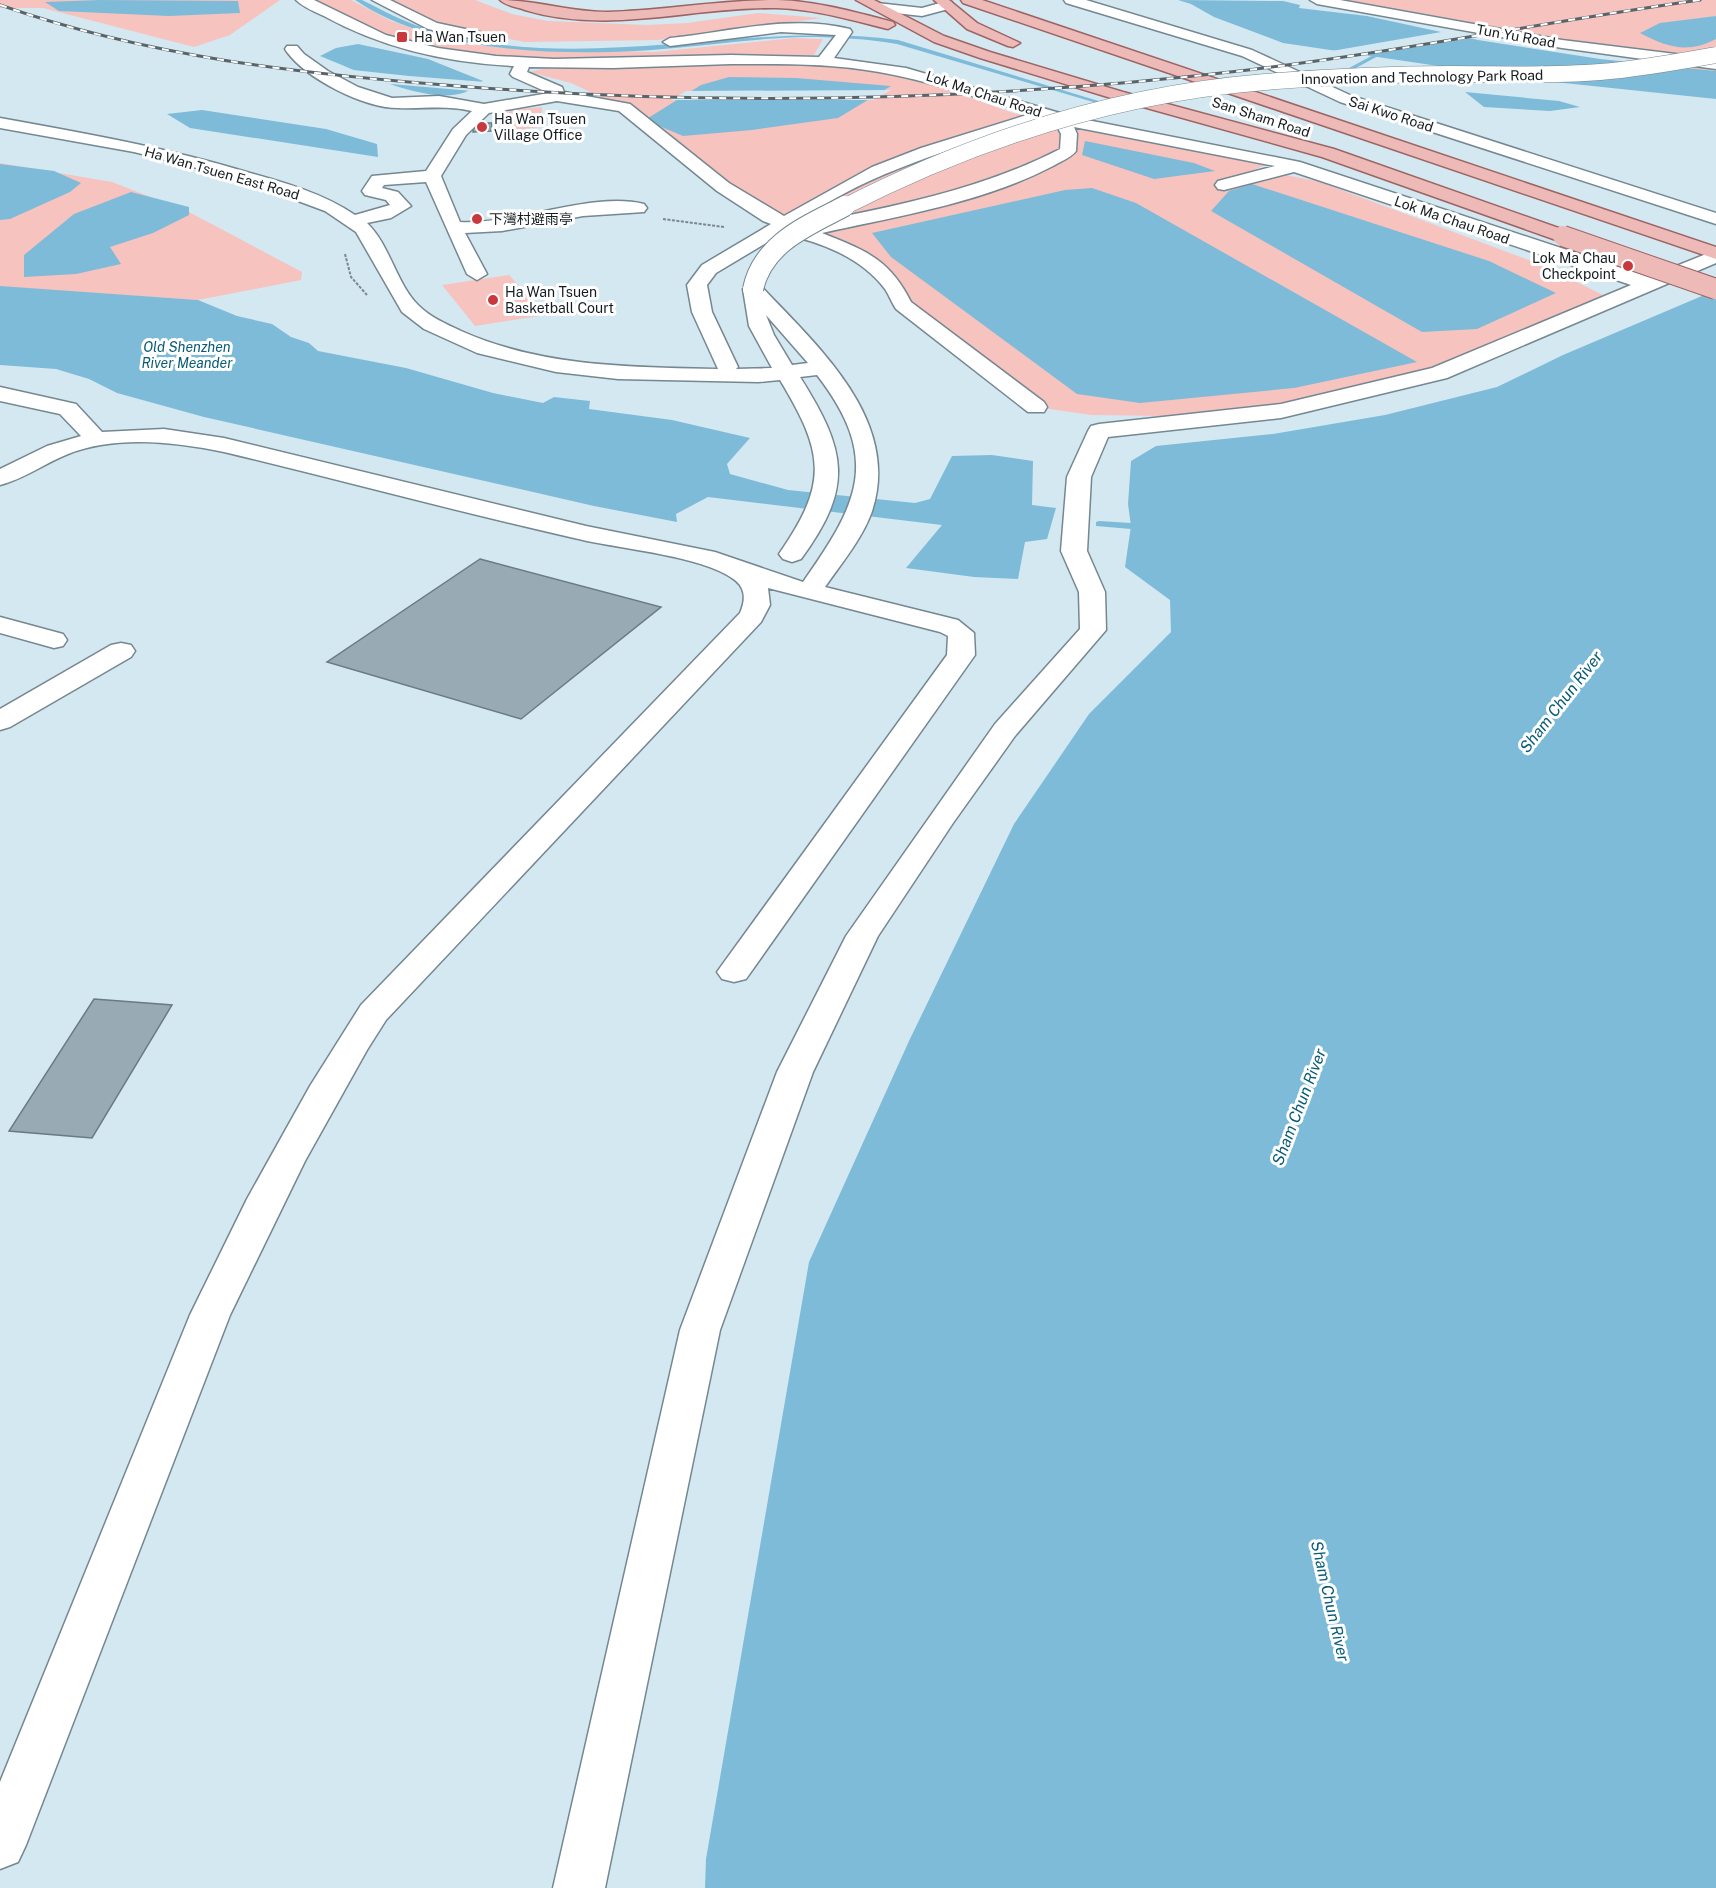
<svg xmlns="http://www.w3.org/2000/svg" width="1716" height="1888" font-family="'Public Sans','Noto Sans SC',sans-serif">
  <rect width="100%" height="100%" fill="#d4e8f2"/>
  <g fill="#f7c3bf">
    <path d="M 0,0 L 280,0 L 230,35 L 194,47 L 43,8 L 0,8 Z"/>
    <path d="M 315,0 L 351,0 L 391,21 L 452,42 L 503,48 L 655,52 L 794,38 L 823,39 L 814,55 L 543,60 L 470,53 L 405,40 L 366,27 Z"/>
    <path d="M 386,0 L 475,0 L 512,14 L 548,21 L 647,25 L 687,23 L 758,13 L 822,18 L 658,40 L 525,42 L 444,26 Z"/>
    <path d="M 1336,0 L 1716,0 L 1716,71 L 1668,67 L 1653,61 L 1567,41 Z"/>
    <path d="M 780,61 L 861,66 L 922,80 L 1013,113 L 1265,165 L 1248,173 L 1275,178 L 1286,175 L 1320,182 L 1542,265 L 1605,296 L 1535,341 L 1389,390 L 1292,408 L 1165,416 L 1091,415 L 1036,407 L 903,305 L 894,287 L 853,255 L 802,237 L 627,109 L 571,83 L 529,72 L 547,68 Z"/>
    <path d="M 542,107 L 541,127 L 508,131 L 509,110 Z"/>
    <path d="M 0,163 L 112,182 L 189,212 L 302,272 L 301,280 L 198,300 L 0,287 Z"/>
    <path d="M 509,275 L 545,315 L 475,326 L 442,285 Z"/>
  </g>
  <g fill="#7ebbd8">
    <path d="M 100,0 L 238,1 L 240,13 L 169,16 L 59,11 L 45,2 Z"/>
    <path d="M 1178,0 L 1283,1 L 1300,5 L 1299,8 L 1367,16 L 1478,40 L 1600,59 L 1716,71 L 1716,99 L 1526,79 L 1283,43 L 1214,17 L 1191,4 Z"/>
    <path d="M 1716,16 L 1716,39 C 1688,54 1666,47 1640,33 L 1660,23 Z"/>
    <path d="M 358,44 L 428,59 L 483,81 C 477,85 470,91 463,93 C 425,105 356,70 320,56 L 336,48 Z"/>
    <path d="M 729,77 L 796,78 L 891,86 L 838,118 L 752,130 L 683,136 L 645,120 L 701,85 Z"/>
    <path d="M 1465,92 L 1559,101 L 1580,107 L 1550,111 L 1484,107 Z"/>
    <path d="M 202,110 L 326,129 L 377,144 L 378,157 L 190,128 L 167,114 Z"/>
    <path d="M 1085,141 L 1194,163 L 1215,171 L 1154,179 L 1082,155 Z"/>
    <path d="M 0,164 L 54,171 L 81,183 L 70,192 L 10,219 L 0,220 Z"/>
    <path d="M 1252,184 L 1489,261 L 1556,293 L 1477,329 L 1422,332 L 1211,211 L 1229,191 Z"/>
    <path d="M 1092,188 L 1136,203 L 1417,362 L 1294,388 L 1140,403 L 1077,394 L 891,257 L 872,233 L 1065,190 Z"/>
    <path d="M 131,192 L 189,207 L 189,215 L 153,233 L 110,247 L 121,264 L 76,274 L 24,277 L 24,255 L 74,214 Z"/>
    <path d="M 0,286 L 198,300 L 237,316 L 272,324 L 291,337 L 309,343 L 318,351 L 406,368 L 493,393 L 543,403 L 554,397 L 590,401 L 589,409 L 672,420 L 750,438 L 727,464 L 730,474 L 788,490 L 915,503 L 930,499 L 952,456 L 992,455 L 1033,461 L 1032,505 L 1056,508 L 1047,539 L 1025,542 L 1018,579 L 974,577 L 906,568 L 942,525 L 708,497 L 676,514 L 677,522 L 594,506 L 204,417 L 117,393 L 89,379 L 56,369 L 0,365 Z"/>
    <path d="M 1716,290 L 1716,1888 L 705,1888 L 706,1859 L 809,1262 L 909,1041 L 1014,824 L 1089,714 L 1171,632 L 1170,600 L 1125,567 L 1131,526 L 1128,504 L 1131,461 L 1156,446 L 1273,434 L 1385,415 L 1497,387 L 1563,355 Z"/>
  </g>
  <g fill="#d4e8f2">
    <path d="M 1447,31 L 1479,37 L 1361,56 L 1326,52 Z"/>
    <path d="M 344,69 L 409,76 L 486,82 L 472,91 L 379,83 Z"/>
    <path d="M 891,90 L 874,100 L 671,100 L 686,91 Z"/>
  </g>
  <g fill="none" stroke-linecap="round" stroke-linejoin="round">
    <g fill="#7ebbd8" fill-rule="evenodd">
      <path d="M 355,0 L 362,0 C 382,10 402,21 424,28 C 579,78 741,19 898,40 L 1115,106 L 1110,107 L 897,44 C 867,39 837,37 807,37 C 755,38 704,46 652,50 C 559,56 435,54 355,0 Z"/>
      <path d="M 1375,54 L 1380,55 L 1341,76 L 1336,75 Z"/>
      <path d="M 1099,521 L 1131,523 L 1135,526 L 1131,529 L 1096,526 L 1096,522 Z"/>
    </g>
  </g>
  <g fill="#98abb4" stroke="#697b84" stroke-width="1.5">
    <path d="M 474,123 L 492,123 L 491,131 L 473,132 Z"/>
    <path d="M 480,559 L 661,607 L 521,719 L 327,662 Z"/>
    <path d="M 94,999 L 172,1005 L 92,1138 L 9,1131 Z"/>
  </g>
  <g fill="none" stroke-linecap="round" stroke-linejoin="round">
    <defs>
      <g id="minor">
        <path d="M 296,0 L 314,0 L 386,35 L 438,48 L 496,56 L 554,59 L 731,55 L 819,57 L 836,35 L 781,32 L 670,46 L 663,42 L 670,38 C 729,32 791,14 850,29 L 852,32 L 834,58 L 906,68 L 1077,118 L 1300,162 L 1649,277 L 1716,250 L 1716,263 L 1447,378 L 1281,418 L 1108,437 L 1091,477 L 1087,551 L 1105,592 L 1106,630 L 1015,736 L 953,823 L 878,936 L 813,1072 L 720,1330 L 605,1888 L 553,1888 L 680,1330 L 777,1072 L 846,936 L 995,724 L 1080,629 L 1079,592 L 1061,551 L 1067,477 L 1088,431 L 1091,426 L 1099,424 L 1281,404 L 1432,368 L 1631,285 L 1294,172 L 1224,190 L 1218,189 L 1215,185 L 1218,181 L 1275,166 L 1074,127 L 1077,134 L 1076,151 C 1071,158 1061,161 1053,166 C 982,203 899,216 822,233 C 864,250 889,258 911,302 L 1044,402 L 1047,407 L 1044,412 L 1028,412 L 896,309 C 892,303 889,295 885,289 C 861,257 819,241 781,234 L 716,273 L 707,285 L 712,312 L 738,367 L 736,369 L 772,368 L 749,326 L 743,289 L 753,283 L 760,285 C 817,346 904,421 871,514 C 861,540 841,564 825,587 L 958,620 L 974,633 L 975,655 L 746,979 L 734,982 L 722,979 L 717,972 L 722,965 L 947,655 L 948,636 L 940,632 L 768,588 L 770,605 L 761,622 L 386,1020 L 367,1050 L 305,1161 L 230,1315 L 26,1845 L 18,1862 L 0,1869 L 0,1782 L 190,1315 L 247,1199 L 310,1086 L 361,1005 L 740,613 C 746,599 746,587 732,578 C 702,557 626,549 587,541 C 466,514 345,481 224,452 C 174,442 116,435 68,454 C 45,463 24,479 0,485 L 0,469 L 47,446 L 81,436 L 60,414 L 0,401 L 0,387 L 76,404 L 102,432 L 164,429 L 224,438 L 586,526 L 715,552 L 803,582 C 858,504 882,459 817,375 L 800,377 C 847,451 854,487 801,559 L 792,562 L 783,559 L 779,554 C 829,482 824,453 780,380 L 758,382 L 618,379 L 556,372 L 477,353 L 424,329 L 402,312 L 356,232 L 325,211 L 263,188 L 190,166 L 134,152 L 0,128 L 0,118 C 84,133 168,148 250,173 C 286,183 324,194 355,215 L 390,205 L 386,200 L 365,195 L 362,191 L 372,176 L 426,171 L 453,129 L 472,111 C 445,105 425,109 398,108 C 364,108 307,79 287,52 L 285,49 L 287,46 L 297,46 L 304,54 L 328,71 L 358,87 L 392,98 L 439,96 L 484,104 L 549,93 L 513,77 L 510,74 L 514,66 C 448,63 382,48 324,16 C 315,12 303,7 296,0 ZM 731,64 C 780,64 830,63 879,72 C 931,81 980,99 1030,114 L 921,148 L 872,167 L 784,216 L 729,183 L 630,104 L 564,92 L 562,87 L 527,72 L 529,67 L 613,68 ZM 557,101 L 619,111 L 717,191 L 763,221 L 771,224 L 702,265 L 687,285 L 692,312 L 718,369 C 630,367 542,367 461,331 C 446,324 430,317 418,305 C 396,283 390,245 367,223 L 391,218 L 411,206 L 398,192 L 382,188 L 384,185 L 426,182 L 467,274 L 477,280 L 487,274 L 465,233 L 502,231 L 583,216 L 644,212 L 647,208 L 644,204 C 592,191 517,225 460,222 L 441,176 L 466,135 L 489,113 ZM 1047,119 L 1055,122 L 1061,134 L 1060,149 C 992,184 920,201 845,216 C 831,220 810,228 796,225 C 861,172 967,145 1047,119 ZM 766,315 L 808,363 L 792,365 L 774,335 Z"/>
        <path d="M 372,0 L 390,0 L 437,23 L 498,36 L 500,39 L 493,43 L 428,29 Z"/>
        <path d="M 1064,0 L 1086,0 L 1252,50 L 1352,96 L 1716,213 L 1716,224 L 1340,102 L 1242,56 L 1066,3 Z"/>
        <path d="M 1310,0 L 1340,0 L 1562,40 L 1716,59 L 1716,69 L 1562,48 L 1317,4 Z"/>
        <path d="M 947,1 L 952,2 L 952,8 L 922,16 L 877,11 L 870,7 L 877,3 L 922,8 Z"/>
        <path d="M 0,617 L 63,634 L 67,640 L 63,646 L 54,648 L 0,633 Z"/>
        <path d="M 121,643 L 131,645 L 135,651 L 131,657 L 10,727 L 0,730 L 0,709 L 111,645 Z"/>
      </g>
      <g id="major">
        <path d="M 500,0 C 536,0 571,12 608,12 C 665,10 720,0 777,0 C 816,1 855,12 893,22 L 895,25 L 888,29 C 851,20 814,9 776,8 C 692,7 607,35 525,10 C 517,7 506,6 500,0 Z"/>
        <path d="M 856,0 L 874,0 L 944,36 L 990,52 L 1123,92 L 1334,149 L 1570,232 L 1572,236 L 1570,240 L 1556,240 L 1322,157 L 1111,98 L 980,58 L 934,42 Z"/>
        <path d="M 934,0 L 949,0 L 977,23 L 1020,43 L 1013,47 L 1008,46 L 967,29 Z"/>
        <path d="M 961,0 L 982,0 L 1716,247 L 1716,259 L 963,3 Z"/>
      </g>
    </defs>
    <use href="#minor" stroke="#758790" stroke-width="3"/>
    <use href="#major" stroke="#9b6563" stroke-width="3"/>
    <g stroke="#7a888f" stroke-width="2" stroke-dasharray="3 1.5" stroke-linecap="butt">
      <path d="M 663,219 L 724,227"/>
      <path d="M 345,254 L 351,277 L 367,295"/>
    </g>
    <use href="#minor" fill="#fff" fill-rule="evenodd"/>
    <use href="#major" fill="#eebab7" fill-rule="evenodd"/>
    <defs>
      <path id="rail" d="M 0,5 C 148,57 301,74 457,86 C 721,107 986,101 1248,70 C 1400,52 1549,21 1700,0"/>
    </defs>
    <use href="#rail" stroke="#58636a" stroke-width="3"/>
    <use href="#rail" stroke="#fff" stroke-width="2" stroke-dasharray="7" stroke-linecap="butt"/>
    <defs>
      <path id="minor-bridge-far1" d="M 842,208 C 974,140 1117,94 1265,82 C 1326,77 1388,74 1450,74 C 1500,74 1550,76 1600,72 C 1639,69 1677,62 1716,55"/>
      <path id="minor-bridge" d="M 753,289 C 763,243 807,226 845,206"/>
      <path id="major-bridge" d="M 1563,236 L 1716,289"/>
    </defs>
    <use href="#minor-bridge-far1" stroke="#758790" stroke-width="17" stroke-linecap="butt"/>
    <use href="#minor-bridge" stroke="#758790" stroke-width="22" stroke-linecap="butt"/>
    <use href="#major-bridge" stroke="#9b6563" stroke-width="22" stroke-linecap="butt"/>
    <use href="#minor-bridge-far1" stroke="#fff" stroke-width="16"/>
    <use href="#minor-bridge" stroke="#fff" stroke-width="20"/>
    <use href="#major-bridge" stroke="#eebab7" stroke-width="20"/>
  </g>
  <g fill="#c8393e" stroke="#fff" stroke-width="2">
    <rect x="396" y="31" width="12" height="12" rx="3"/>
    <circle cx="482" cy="127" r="6"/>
    <circle cx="477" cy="219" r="6"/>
    <circle cx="1628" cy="266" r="6"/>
    <circle cx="493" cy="300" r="6"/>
  </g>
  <g text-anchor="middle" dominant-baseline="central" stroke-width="6" stroke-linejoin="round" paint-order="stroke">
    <g font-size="14" fill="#161d21" stroke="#fff">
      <text transform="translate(1516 36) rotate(10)">Tun Yu Road</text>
      <text transform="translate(1422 77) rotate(-1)">Innovation and Technology Park Road</text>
      <text transform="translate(984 94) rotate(18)">Lok Ma Chau Road</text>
      <text transform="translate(1391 114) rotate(18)">Sai Kwo Road</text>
      <text transform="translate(1261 117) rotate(18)">San Sham Road</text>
      <text transform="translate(222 173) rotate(16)">Ha Wan Tsuen East Road</text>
      <text transform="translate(1452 220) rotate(19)">Lok Ma Chau Road</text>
    </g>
    <g font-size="14" fill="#161d21" stroke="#fff" text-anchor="start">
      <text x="414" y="37">Ha Wan Tsuen</text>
      <text x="494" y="119">Ha Wan Tsuen<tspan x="494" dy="16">Village Office</tspan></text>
      <text x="489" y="219">下灣村避雨亭</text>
      <text x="1616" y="258" text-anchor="end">Lok Ma Chau<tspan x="1616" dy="16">Checkpoint</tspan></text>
      <text x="505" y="292">Ha Wan Tsuen<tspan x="505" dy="16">Basketball Court</tspan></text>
    </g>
    <g font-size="14" font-style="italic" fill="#085b78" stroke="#fff">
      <text x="187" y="347">Old Shenzhen<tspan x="187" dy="16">River Meander</tspan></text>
    </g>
    <g font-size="16" font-style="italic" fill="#085b78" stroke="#fff">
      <text transform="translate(1561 702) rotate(-52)">Sham Chun River</text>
      <text transform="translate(1299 1107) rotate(-69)">Sham Chun River</text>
      <text transform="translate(1330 1601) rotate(77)">Sham Chun River</text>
    </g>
  </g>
</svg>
